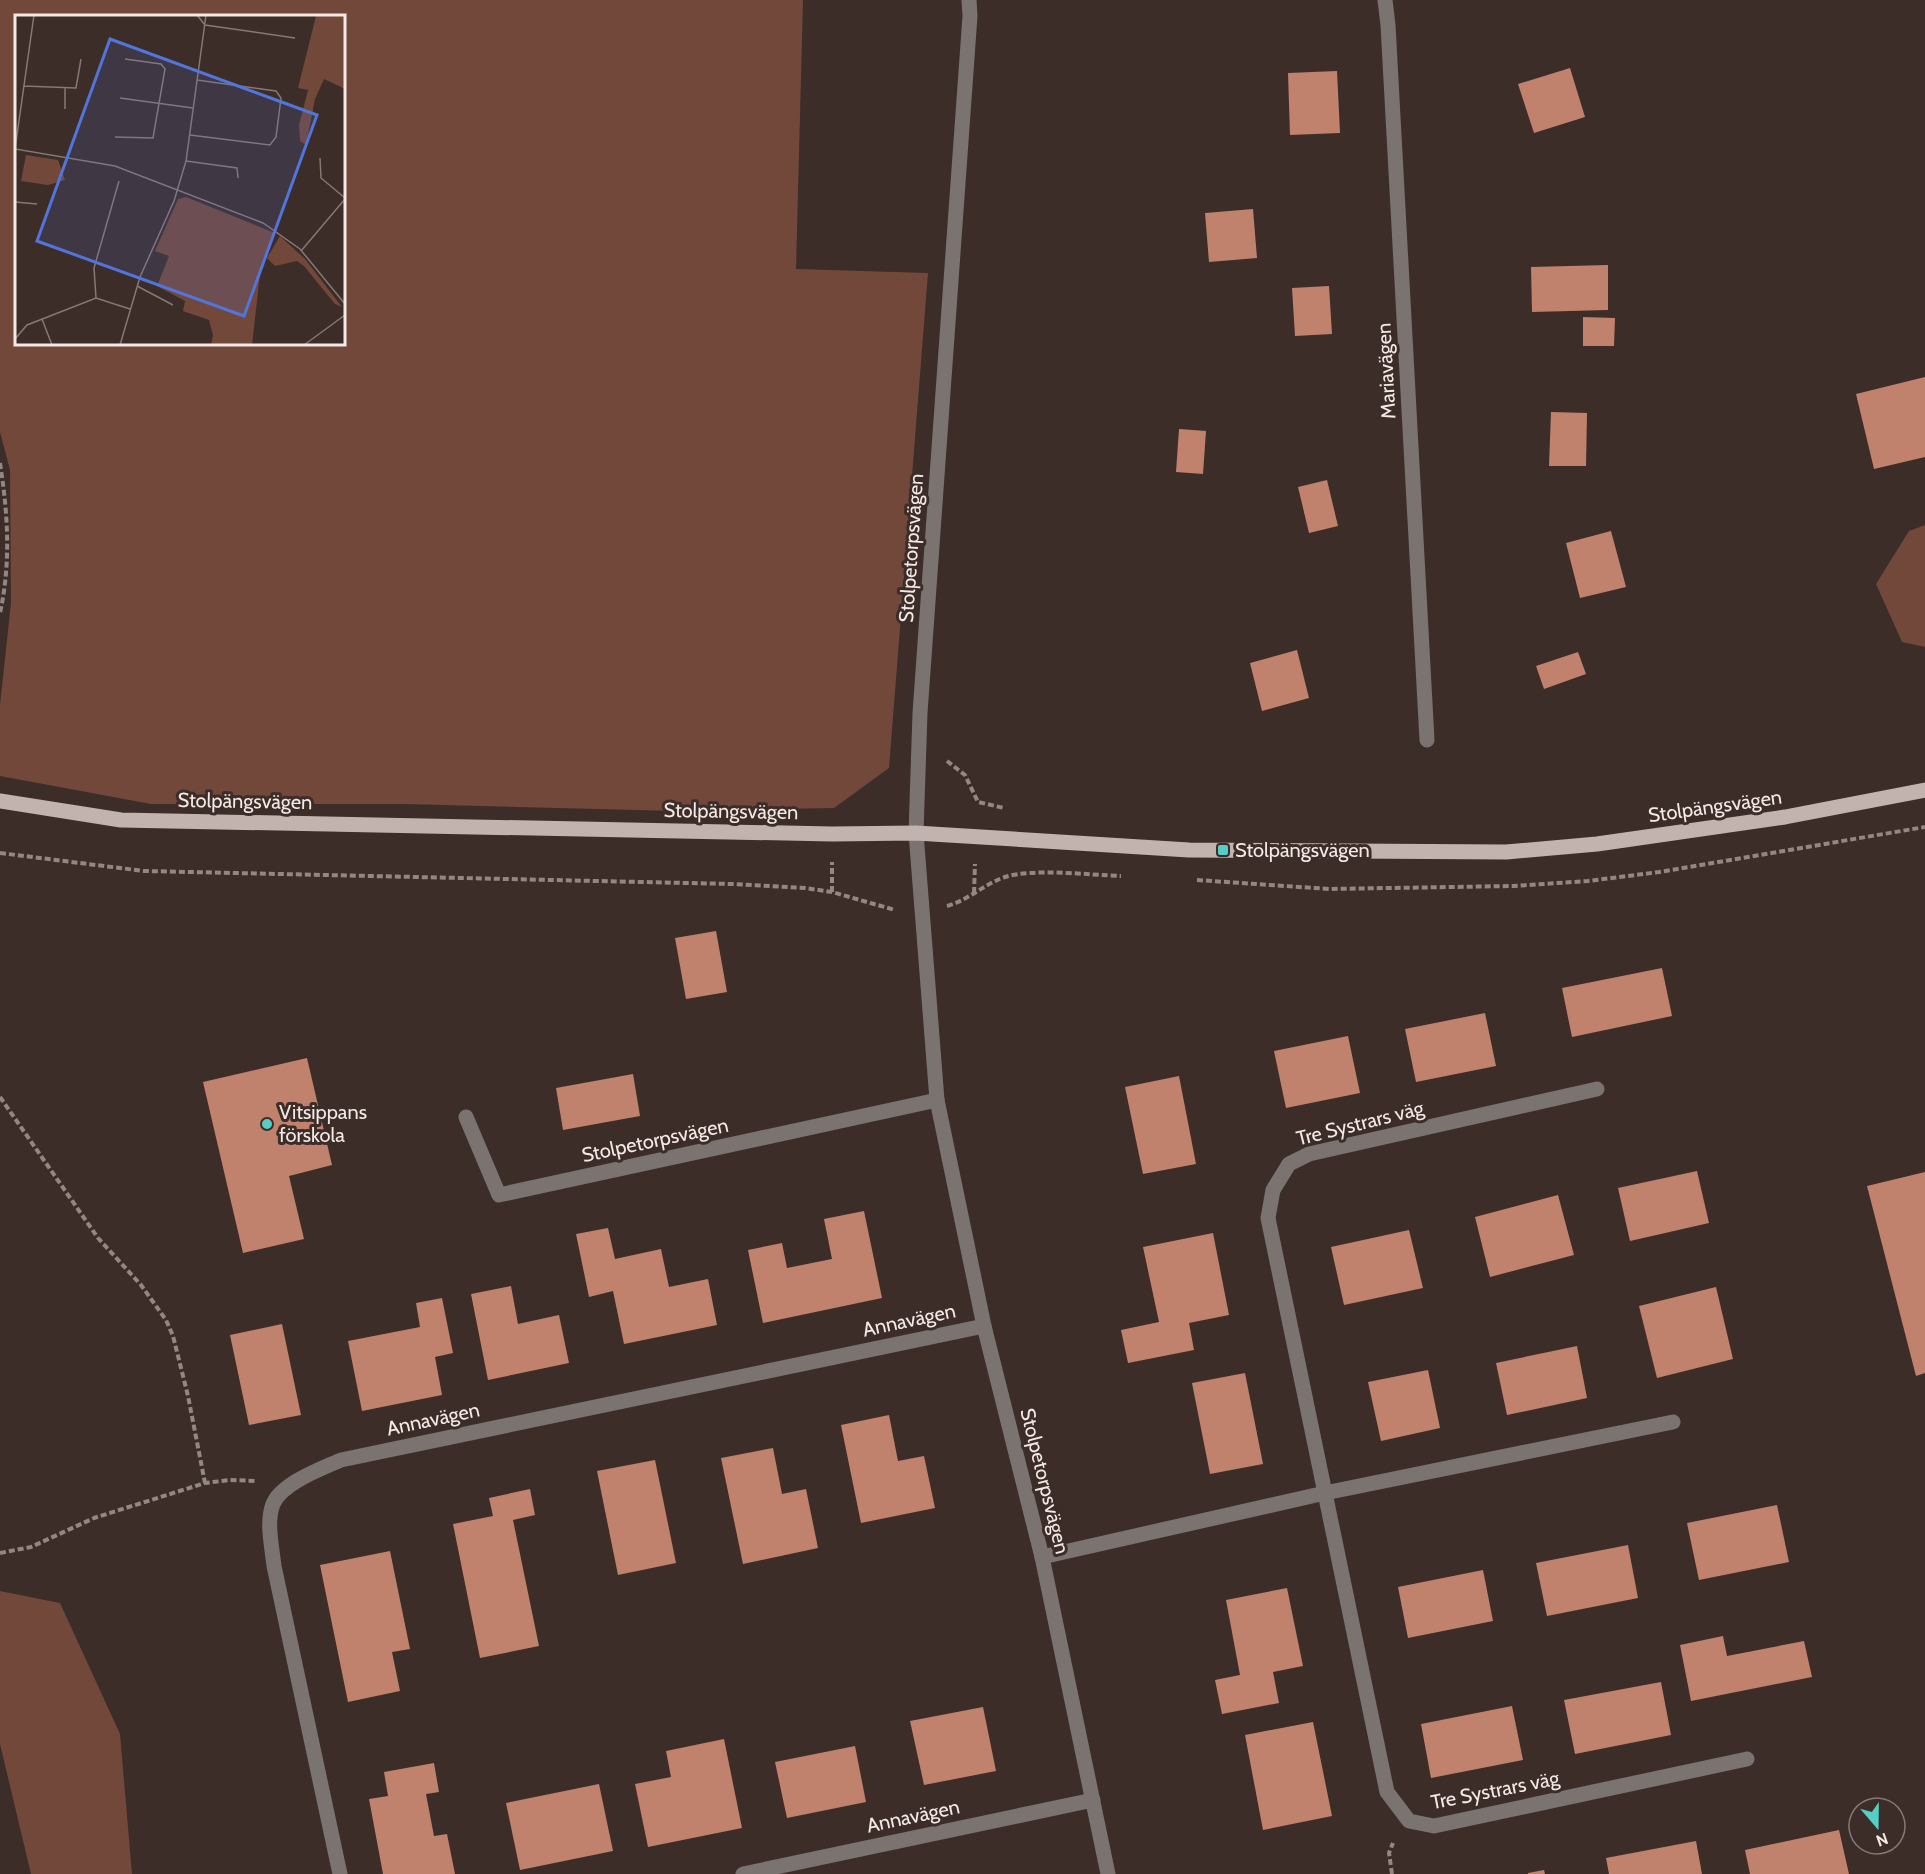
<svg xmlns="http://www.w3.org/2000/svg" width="1925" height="1874" font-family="Cabin,sans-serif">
  <rect width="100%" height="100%" fill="#3c2d29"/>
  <g fill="#72483a" fill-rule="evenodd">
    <path d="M 0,0 L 803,0 L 796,269 L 928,273 L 889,768 L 834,808 L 675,811 L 405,804 L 151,804 L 0,776 L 0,705 L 11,603 L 10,470 L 0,432 ZM 16,16 L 344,16 L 344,344 L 16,344 Z"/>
    <path d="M 1925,525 L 1925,647 L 1902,642 L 1876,584 L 1909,531 Z"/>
    <path d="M 0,1591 L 60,1603 L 120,1734 L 132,1874 L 31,1874 L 0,1744 Z"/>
  </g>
  <g fill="#c1826d">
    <path d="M 1570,68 L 1585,117 L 1534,133 L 1518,84 Z"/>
    <path d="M 1337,71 L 1340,133 L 1290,135 L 1288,73 Z"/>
    <path d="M 1253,209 L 1257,258 L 1209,262 L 1205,213 Z"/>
    <path d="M 1608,265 L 1608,310 L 1532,312 L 1531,267 Z"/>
    <path d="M 1329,286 L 1332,334 L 1295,336 L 1292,288 Z"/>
    <path d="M 1583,317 L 1615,318 L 1614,346 L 1583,346 Z"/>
    <path d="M 1925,377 L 1925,457 L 1874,469 L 1856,394 Z"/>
    <path d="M 1551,412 L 1587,413 L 1586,466 L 1549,466 Z"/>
    <path d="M 1179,429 L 1206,431 L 1203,474 L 1176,472 Z"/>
    <path d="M 1327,480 L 1338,526 L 1309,533 L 1298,487 Z"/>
    <path d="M 1611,531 L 1626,587 L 1580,598 L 1566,543 Z"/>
    <path d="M 1297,650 L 1309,698 L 1262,711 L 1250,663 Z"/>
    <path d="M 1578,652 L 1586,674 L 1544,689 L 1536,666 Z"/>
    <path d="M 716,931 L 727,992 L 686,999 L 675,938 Z"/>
    <path d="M 1662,968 L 1672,1016 L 1572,1037 L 1562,988 Z"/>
    <path d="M 1485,1013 L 1496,1066 L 1416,1082 L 1405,1029 Z"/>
    <path d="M 1348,1036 L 1360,1093 L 1286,1108 L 1274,1051 Z"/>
    <path d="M 307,1058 L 332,1165 L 289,1176 L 304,1239 L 243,1253 L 203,1082 Z"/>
    <path d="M 633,1074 L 640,1116 L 563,1130 L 556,1088 Z"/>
    <path d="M 1179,1076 L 1196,1164 L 1143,1174 L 1125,1087 Z"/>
    <path d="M 1697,1171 L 1709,1223 L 1630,1241 L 1618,1188 Z"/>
    <path d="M 1925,1172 L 1925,1373 L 1916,1376 L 1867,1186 Z"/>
    <path d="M 1558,1195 L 1574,1255 L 1490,1277 L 1475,1217 Z"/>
    <path d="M 864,1211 L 882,1298 L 763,1323 L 748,1250 L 782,1243 L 787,1268 L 832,1259 L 824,1219 Z"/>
    <path d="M 608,1228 L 615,1259 L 661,1249 L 669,1287 L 708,1279 L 717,1325 L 624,1344 L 613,1291 L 589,1297 L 576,1234 Z"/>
    <path d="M 1409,1230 L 1423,1288 L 1344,1305 L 1331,1247 Z"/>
    <path d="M 1213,1233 L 1229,1315 L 1189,1323 L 1194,1350 L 1128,1363 L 1121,1330 L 1159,1322 L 1143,1247 Z"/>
    <path d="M 511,1286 L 518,1324 L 559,1315 L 569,1363 L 488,1380 L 471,1294 Z"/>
    <path d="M 1716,1287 L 1733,1359 L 1657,1378 L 1639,1306 Z"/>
    <path d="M 442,1298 L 453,1353 L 435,1357 L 442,1395 L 362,1411 L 348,1341 L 420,1327 L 416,1303 Z"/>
    <path d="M 282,1324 L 301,1415 L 249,1425 L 230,1335 Z"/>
    <path d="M 1577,1346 L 1587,1398 L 1507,1415 L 1496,1363 Z"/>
    <path d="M 1428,1370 L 1440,1428 L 1381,1441 L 1368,1382 Z"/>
    <path d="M 1245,1373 L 1263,1464 L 1210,1474 L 1192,1383 Z"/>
    <path d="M 889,1415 L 898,1461 L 924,1456 L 935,1508 L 861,1523 L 841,1425 Z"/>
    <path d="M 773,1448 L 782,1494 L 806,1489 L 818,1548 L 743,1564 L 721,1458 Z"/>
    <path d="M 655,1460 L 676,1563 L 618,1575 L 597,1471 Z"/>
    <path d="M 530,1489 L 535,1515 L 513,1520 L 539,1646 L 480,1658 L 453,1524 L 493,1516 L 489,1498 Z"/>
    <path d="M 1777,1505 L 1789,1562 L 1699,1580 L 1687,1523 Z"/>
    <path d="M 1628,1545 L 1638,1598 L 1547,1616 L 1536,1563 Z"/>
    <path d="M 390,1551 L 410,1649 L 392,1652 L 400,1691 L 348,1702 L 320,1565 Z"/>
    <path d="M 1483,1570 L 1493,1621 L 1408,1638 L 1398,1587 Z"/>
    <path d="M 1287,1588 L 1303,1666 L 1273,1672 L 1279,1703 L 1222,1714 L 1215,1680 L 1240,1675 L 1226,1600 Z"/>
    <path d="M 1723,1636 L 1727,1656 L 1804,1641 L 1812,1677 L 1691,1701 L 1680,1645 Z"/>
    <path d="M 1661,1682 L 1671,1735 L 1575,1754 L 1564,1700 Z"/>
    <path d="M 1512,1706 L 1523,1760 L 1431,1778 L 1421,1724 Z"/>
    <path d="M 983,1707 L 996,1771 L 924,1785 L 910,1721 Z"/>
    <path d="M 1313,1722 L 1332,1816 L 1263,1830 L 1245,1735 Z"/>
    <path d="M 724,1739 L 742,1828 L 648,1847 L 635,1784 L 671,1777 L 666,1751 Z"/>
    <path d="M 855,1746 L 866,1802 L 787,1818 L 775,1762 Z"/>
    <path d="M 434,1763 L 439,1792 L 426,1794 L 434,1836 L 447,1834 L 455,1874 L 383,1874 L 369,1799 L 388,1796 L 384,1772 Z"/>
    <path d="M 599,1784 L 613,1851 L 520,1870 L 506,1803 Z"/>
    <path d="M 1839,1830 L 1849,1874 L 1750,1874 L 1745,1850 Z"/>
    <path d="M 1696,1841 L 1702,1874 L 1609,1874 L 1606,1858 Z"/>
    <path d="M 1544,1870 L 1545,1874 L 1528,1874 L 1528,1873 Z"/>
  </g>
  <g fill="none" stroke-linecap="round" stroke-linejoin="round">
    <g stroke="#938783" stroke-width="4" stroke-dasharray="6 3" stroke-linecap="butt">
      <path d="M 0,463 C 8,514 11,563 0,613"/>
      <path d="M 947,761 L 965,775 L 978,802 L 1004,808"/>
      <path d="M 0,853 L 144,871 L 733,884 L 805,888 L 832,892 L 895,910"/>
      <path d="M 1197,880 L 1329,889 L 1513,886 L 1588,881 L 1659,872 L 1925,827"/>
      <path d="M 832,892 L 832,862"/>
      <path d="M 974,893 L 975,864"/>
      <path d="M 947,906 C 969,900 984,884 1005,877 C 1032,868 1090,875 1121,876"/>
      <path d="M 0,1097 L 98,1238 L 141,1285 L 166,1320 L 173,1336 L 188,1396 L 205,1483"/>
      <path d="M 0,1553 L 31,1547 L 94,1518 L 205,1483 L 230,1480 L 257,1481"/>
      <path d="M 1392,1874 L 1389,1853 L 1393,1843"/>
    </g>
    <g stroke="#7a7370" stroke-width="15">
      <path d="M 969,0 L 970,16 L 920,713 L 916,833 L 937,1100 L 984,1326 L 1042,1557 L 1108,1874"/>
      <path d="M 1385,0 L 1388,25 L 1427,740"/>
      <path d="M 1597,1089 L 1309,1154 L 1289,1164 L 1273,1190 L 1268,1218 L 1387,1792 L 1409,1821 L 1434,1826 L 1747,1759"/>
      <path d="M 466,1117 L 499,1195 L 937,1100"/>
      <path d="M 1042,1557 L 1325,1493 L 1673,1422"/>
      <path d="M 340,1874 L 274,1566 C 272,1547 266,1522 273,1504 C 282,1483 321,1469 341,1460 L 984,1326"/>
      <path d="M 743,1874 L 1093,1800"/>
    </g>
    <path stroke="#c3b3ae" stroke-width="15" d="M 0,801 L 121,820 L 832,834 L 916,833 L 1189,850 L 1506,852 L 1597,844 L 1785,817 L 1925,790"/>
  </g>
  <g fill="#55cec6" stroke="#3c2d29" stroke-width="2">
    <rect x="1217" y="844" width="12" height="12" rx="3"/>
    <circle cx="267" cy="1124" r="6"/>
  </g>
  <g text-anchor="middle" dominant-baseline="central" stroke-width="6" stroke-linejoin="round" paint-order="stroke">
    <g font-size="20" fill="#f3e9e6" stroke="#3c2d29">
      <text transform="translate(1386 371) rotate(-93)">Mariavägen</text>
      <text transform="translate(911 548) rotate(-86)">Stolpetorpsvägen</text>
      <text transform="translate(245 801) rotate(1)">Stolpängsvägen</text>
      <text transform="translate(1715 806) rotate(-8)">Stolpängsvägen</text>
      <text transform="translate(731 811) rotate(1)">Stolpängsvägen</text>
      <text transform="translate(1360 1123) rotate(-14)">Tre Systrars väg</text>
      <text transform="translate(655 1140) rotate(-12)">Stolpetorpsvägen</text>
      <text transform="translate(909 1320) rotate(-12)">Annavägen</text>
      <text transform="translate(433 1419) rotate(-12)">Annavägen</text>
      <text transform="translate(1045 1481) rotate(76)">Stolpetorpsvägen</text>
      <text transform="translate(1495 1790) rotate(-11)">Tre Systrars väg</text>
      <text transform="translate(913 1816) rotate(-12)">Annavägen</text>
    </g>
    <g font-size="20" fill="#f3e9e6" stroke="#3c2d29" text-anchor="start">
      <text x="1235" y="850">Stolpängsvägen</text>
      <text x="279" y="1112">Vitsippans<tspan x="279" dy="23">förskola</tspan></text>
    </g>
  </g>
  <g transform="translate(15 15)">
    <rect width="330" height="330" fill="#3c2d29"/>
    <path d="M 296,0 L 330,0 L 330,74 L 309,64 L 300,84 L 291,130 L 285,126 L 284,110 L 293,75 L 283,73 L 301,1 ZM 11,140 L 43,145 L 50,165 L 33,170 L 6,166 ZM 171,182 L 260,218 L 246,250 L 237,330 L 196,330 L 198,320 L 194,305 L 168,296 L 170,286 L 142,271 L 154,241 L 140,236 L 163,184 ZM 265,221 L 290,244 L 327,292 L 320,289 L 289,251 L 282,246 L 260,251 L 252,243 Z" fill="#72483a"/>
    <path fill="none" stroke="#857875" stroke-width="1.5" d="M 19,0 L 0,134 L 100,151 L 248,208 L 285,234 L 330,289M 182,0 L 190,10 L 280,23M 9,71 L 61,73 L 66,44M 105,83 L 178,93M 50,94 L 50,73M 175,120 L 255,130 L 261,122 L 266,83 L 261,76 L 182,65M 100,122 L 138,123 L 150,54 L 146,49 L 110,44M 305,143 L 306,163 L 330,183M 171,146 L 222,153 L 223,163M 0,187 L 22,189M 286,236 L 330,184M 122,271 L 158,290M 81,283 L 79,253 L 104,166M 27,304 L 37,330M 0,324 L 12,310 L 81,283 L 115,294M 105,330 L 125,262 L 159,186 L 171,146 L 191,0M 289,330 L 330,300"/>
    <path fill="#5275dc" fill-opacity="0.15" stroke="#5275dc" stroke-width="3" d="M 95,24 L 302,100 L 229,301 L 22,226 Z"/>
    <rect width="330" height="330" fill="none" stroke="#f3e9e6" stroke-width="3"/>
  </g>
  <g transform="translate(1877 1826) rotate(160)"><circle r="28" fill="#3c2d29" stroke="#857875" stroke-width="1.5"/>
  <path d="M0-4.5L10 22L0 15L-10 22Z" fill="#55cec6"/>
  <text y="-9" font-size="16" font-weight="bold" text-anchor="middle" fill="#f3e9e6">N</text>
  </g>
</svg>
